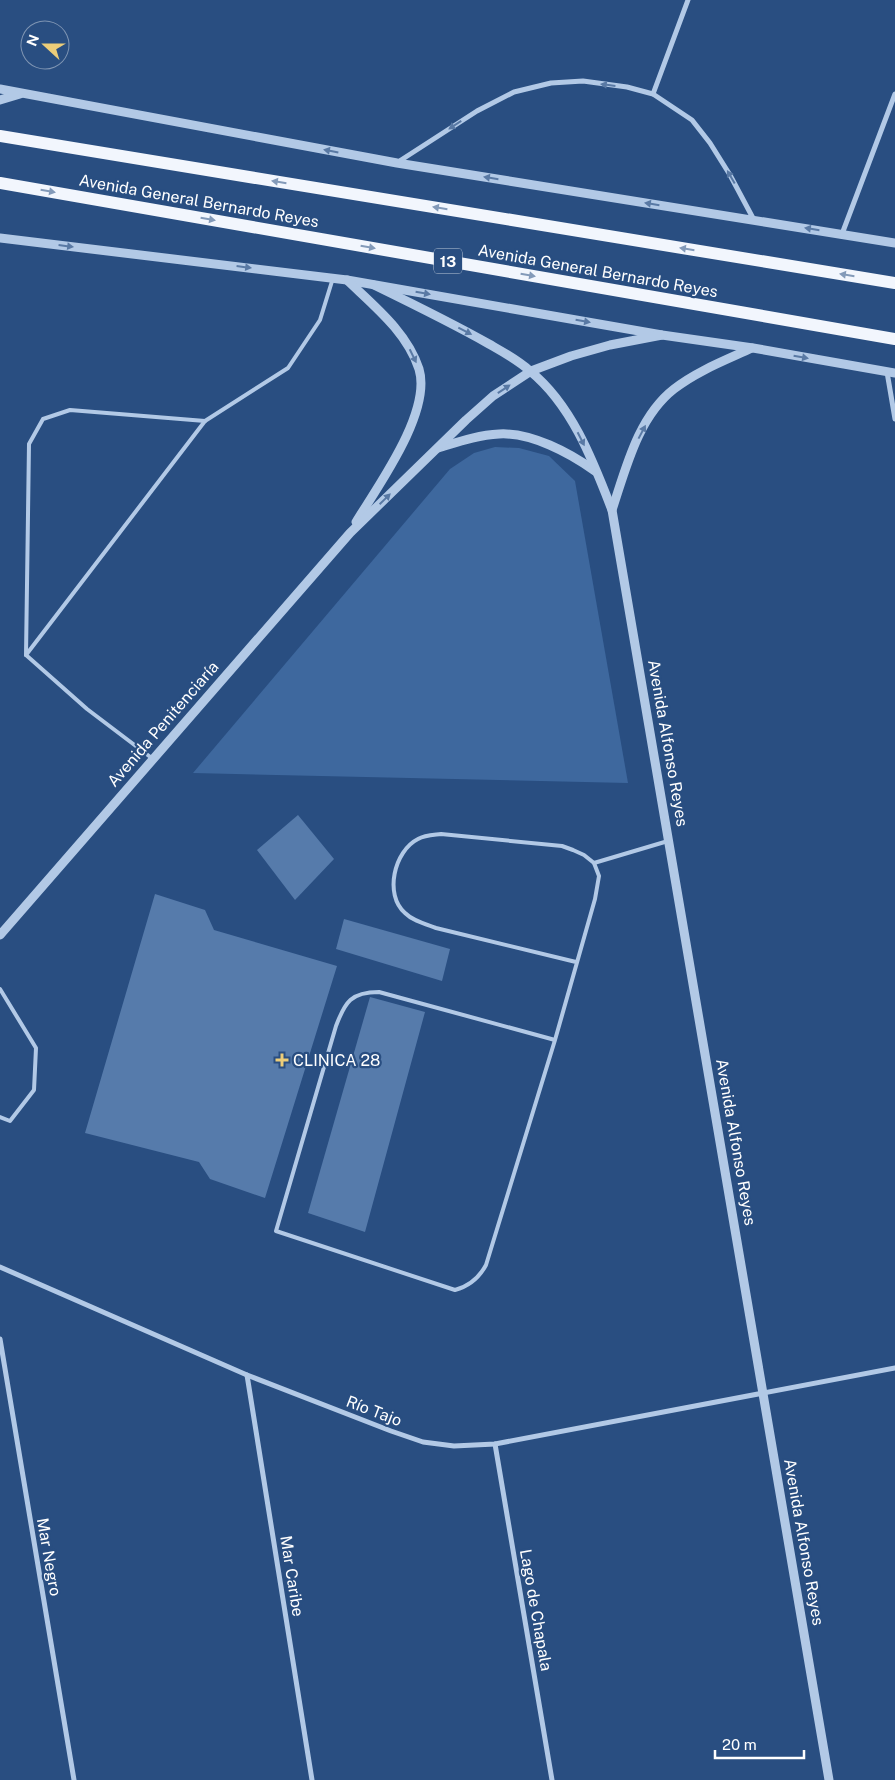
<svg xmlns="http://www.w3.org/2000/svg" width="895" height="1780" font-family="'Public Sans',sans-serif">
  <rect width="100%" height="100%" fill="#294e81"/>
  <path fill="#3e689e" d="M 495,447 L 519,448 L 549,456 L 575,481 L 628,783 L 193,773 L 450,469 L 474,453 Z"/>
  <g fill="#567bab">
    <path d="M 298,815 L 334,859 L 295,900 L 257,850 Z"/>
    <path d="M 155,894 L 205,910 L 214,930 L 337,966 L 265,1198 L 210,1179 L 199,1162 L 85,1133 Z"/>
    <path d="M 344,919 L 450,949 L 442,981 L 336,949 Z"/>
    <path d="M 370,997 L 425,1012 L 365,1232 L 308,1213 Z"/>
  </g>
  <g fill="none" stroke-linecap="round" stroke-linejoin="round">
    <g stroke="#b2c9e6" stroke-width="4">
      <path d="M 26,655 L 205,421 L 288,368 L 320,320 L 333,278"/>
      <path d="M 26,655 L 29,444 L 43,419 L 70,410 L 205,421"/>
      <path d="M 26,655 L 87,709 L 153,759"/>
      <path d="M 594,863 L 668,841"/>
      <path d="M 0,989 L 36,1048 L 34,1090 L 10,1121 L 0,1117"/>
      <path d="M 555,1040 L 379,992 C 351,992 345,1002 336,1026 L 276,1231 L 455,1290 C 470,1286 479,1278 486,1265 L 555,1040 L 595,899 L 599,876 L 594,863 L 584,855 L 573,850 L 562,846 L 441,834 C 433,835 425,835 418,839 C 394,851 384,895 405,913 C 413,921 425,924 436,928 L 576,962"/>
    </g>
    <g stroke="#b2c9e6" stroke-width="5">
      <path d="M 653,94 L 688,0"/>
      <path d="M 398,162 L 477,111 L 514,92 L 551,83 L 583,81 L 627,87 L 653,94 L 692,120 L 710,143 L 730,175 L 754,220"/>
      <path d="M 842,234 L 895,94"/>
      <path d="M 887,372 L 895,419"/>
      <path d="M 0,1267 L 247,1375 L 391,1431 L 423,1442 L 454,1446 L 495,1444 L 895,1368"/>
      <path d="M 0,1339 L 74,1780"/>
      <path d="M 247,1375 L 312,1780"/>
      <path d="M 495,1444 L 552,1780"/>
    </g>
    <g stroke="#b2c9e6" stroke-width="9">
      <path d="M 0,89 L 397,163 L 895,243"/>
      <path d="M 0,100 L 20,94"/>
      <path d="M 0,238 L 347,280 L 662,335 L 753,348 L 895,373"/>
      <path d="M 347,280 C 374,306 407,332 419,369 C 432,412 378,486 356,522"/>
      <path d="M 374,285 C 413,304 452,323 489,344 C 503,352 518,360 530,371 C 572,405 593,461 612,510 L 829,1780"/>
      <path d="M 438,448 C 458,442 478,435 499,434 C 531,432 570,453 595,471"/>
      <path d="M 612,510 C 626,468 638,417 674,389 C 697,371 726,360 752,348"/>
      <path d="M 0,935 L 350,533 L 466,420 L 493,396 L 531,371 L 571,356 L 610,345 L 662,335"/>
    </g>
    <g stroke="#f2f6fd" stroke-width="12">
      <path d="M 0,136 L 895,283"/>
      <path d="M 0,183 L 895,339"/>
    </g>
  </g>
  <defs><path id="oneway-solid" d="M-6-.8H1V-3.2L6.5 0L1 3.2V.8H-6Z" transform="scale(1.25)"/></defs>
  <g fill="#5979a4">
    <use href="#oneway-solid" transform="translate(608 85) rotate(-173)"/>
    <use href="#oneway-solid" transform="translate(455 125) rotate(147)"/>
    <use href="#oneway-solid" transform="translate(331 151) rotate(-169)"/>
    <use href="#oneway-solid" transform="translate(731 177) rotate(-120)"/>
    <use href="#oneway-solid" transform="translate(491 178) rotate(-171)"/>
    <use href="#oneway-solid" transform="translate(652 204) rotate(-171)"/>
    <use href="#oneway-solid" transform="translate(812 229) rotate(-171)"/>
    <use href="#oneway-solid" transform="translate(66 246) rotate(7)"/>
    <use href="#oneway-solid" transform="translate(244 267) rotate(7)"/>
    <use href="#oneway-solid" transform="translate(423 293) rotate(10)"/>
    <use href="#oneway-solid" transform="translate(583 321) rotate(10)"/>
    <use href="#oneway-solid" transform="translate(465 331) rotate(27)"/>
    <use href="#oneway-solid" transform="translate(413 356) rotate(64)"/>
    <use href="#oneway-solid" transform="translate(801 357) rotate(10)"/>
    <use href="#oneway-solid" transform="translate(504 389) rotate(-34)"/>
    <use href="#oneway-solid" transform="translate(642 432) rotate(-62)"/>
    <use href="#oneway-solid" transform="translate(581 439) rotate(63)"/>
    <use href="#oneway-solid" transform="translate(385 499) rotate(-44)"/>
  </g>
  <g fill="#839ab9">
    <use href="#oneway-solid" transform="translate(279 182) rotate(-171)"/>
    <use href="#oneway-solid" transform="translate(48 191) rotate(10)"/>
    <use href="#oneway-solid" transform="translate(440 208) rotate(-171)"/>
    <use href="#oneway-solid" transform="translate(208 219) rotate(10)"/>
    <use href="#oneway-solid" transform="translate(368 247) rotate(10)"/>
    <use href="#oneway-solid" transform="translate(687 249) rotate(-171)"/>
    <use href="#oneway-solid" transform="translate(528 275) rotate(10)"/>
    <use href="#oneway-solid" transform="translate(847 275) rotate(-171)"/>
  </g>
  <path fill="#eccd79" stroke="#294e81" stroke-width="2" d="M279.5 1052.5h5v5h5v5h-5v5h-5v-5h-5v-5h5z"/>
  <g text-anchor="middle" dominant-baseline="central" stroke-width="4.5" stroke-linejoin="round" paint-order="stroke">
    <rect fill="#294e81" stroke="#bfcad9" stroke-width="1" x="434" y="248.5" width="28" height="25" rx="4"/>
    <g font-size="15" font-weight="bold" fill="#fff">
      <text x="448" y="261">13</text>
    </g>
    <g font-size="16" fill="#fff" stroke="#294e81">
      <text transform="translate(199 201) rotate(10)">Avenida General Bernardo Reyes</text>
      <text transform="translate(598 271) rotate(10)">Avenida General Bernardo Reyes</text>
      <text transform="translate(163 724) rotate(-49)">Avenida Penitenciaría</text>
      <text transform="translate(668 743) rotate(80)">Avenida Alfonso Reyes</text>
      <text transform="translate(736 1142) rotate(80)">Avenida Alfonso Reyes</text>
      <text transform="translate(374 1411) rotate(21)">Río Tajo</text>
      <text transform="translate(804 1542) rotate(80)">Avenida Alfonso Reyes</text>
      <text transform="translate(49 1557) rotate(80)">Mar Negro</text>
      <text transform="translate(292 1576) rotate(81)">Mar Caribe</text>
      <text transform="translate(536 1610) rotate(80)">Lago de Chapala</text>
    </g>
    <g font-size="16" fill="#fff" stroke="#294e81" text-anchor="start">
      <text x="293" y="1060">CLINICA 28</text>
    </g>
  </g>
  <g transform="translate(45 45) rotate(291)"><circle r="24" fill="#294e81" stroke="#7f95b3"/>
  <path d="M0-4L9 19L0 12L-9 19Z" fill="#eccd79"/>
  <text y="-8" font-size="14" font-weight="bold" text-anchor="middle" fill="#ffffff">N</text>
  </g>
  <path d="M715 1750v8h89v-8" fill="none" stroke="#ffffff" stroke-width="2.5"/>
  <text x="722" y="1750" font-size="15" fill="#ffffff" stroke="#294e81" stroke-width="4" paint-order="stroke">20 m</text>
</svg>
